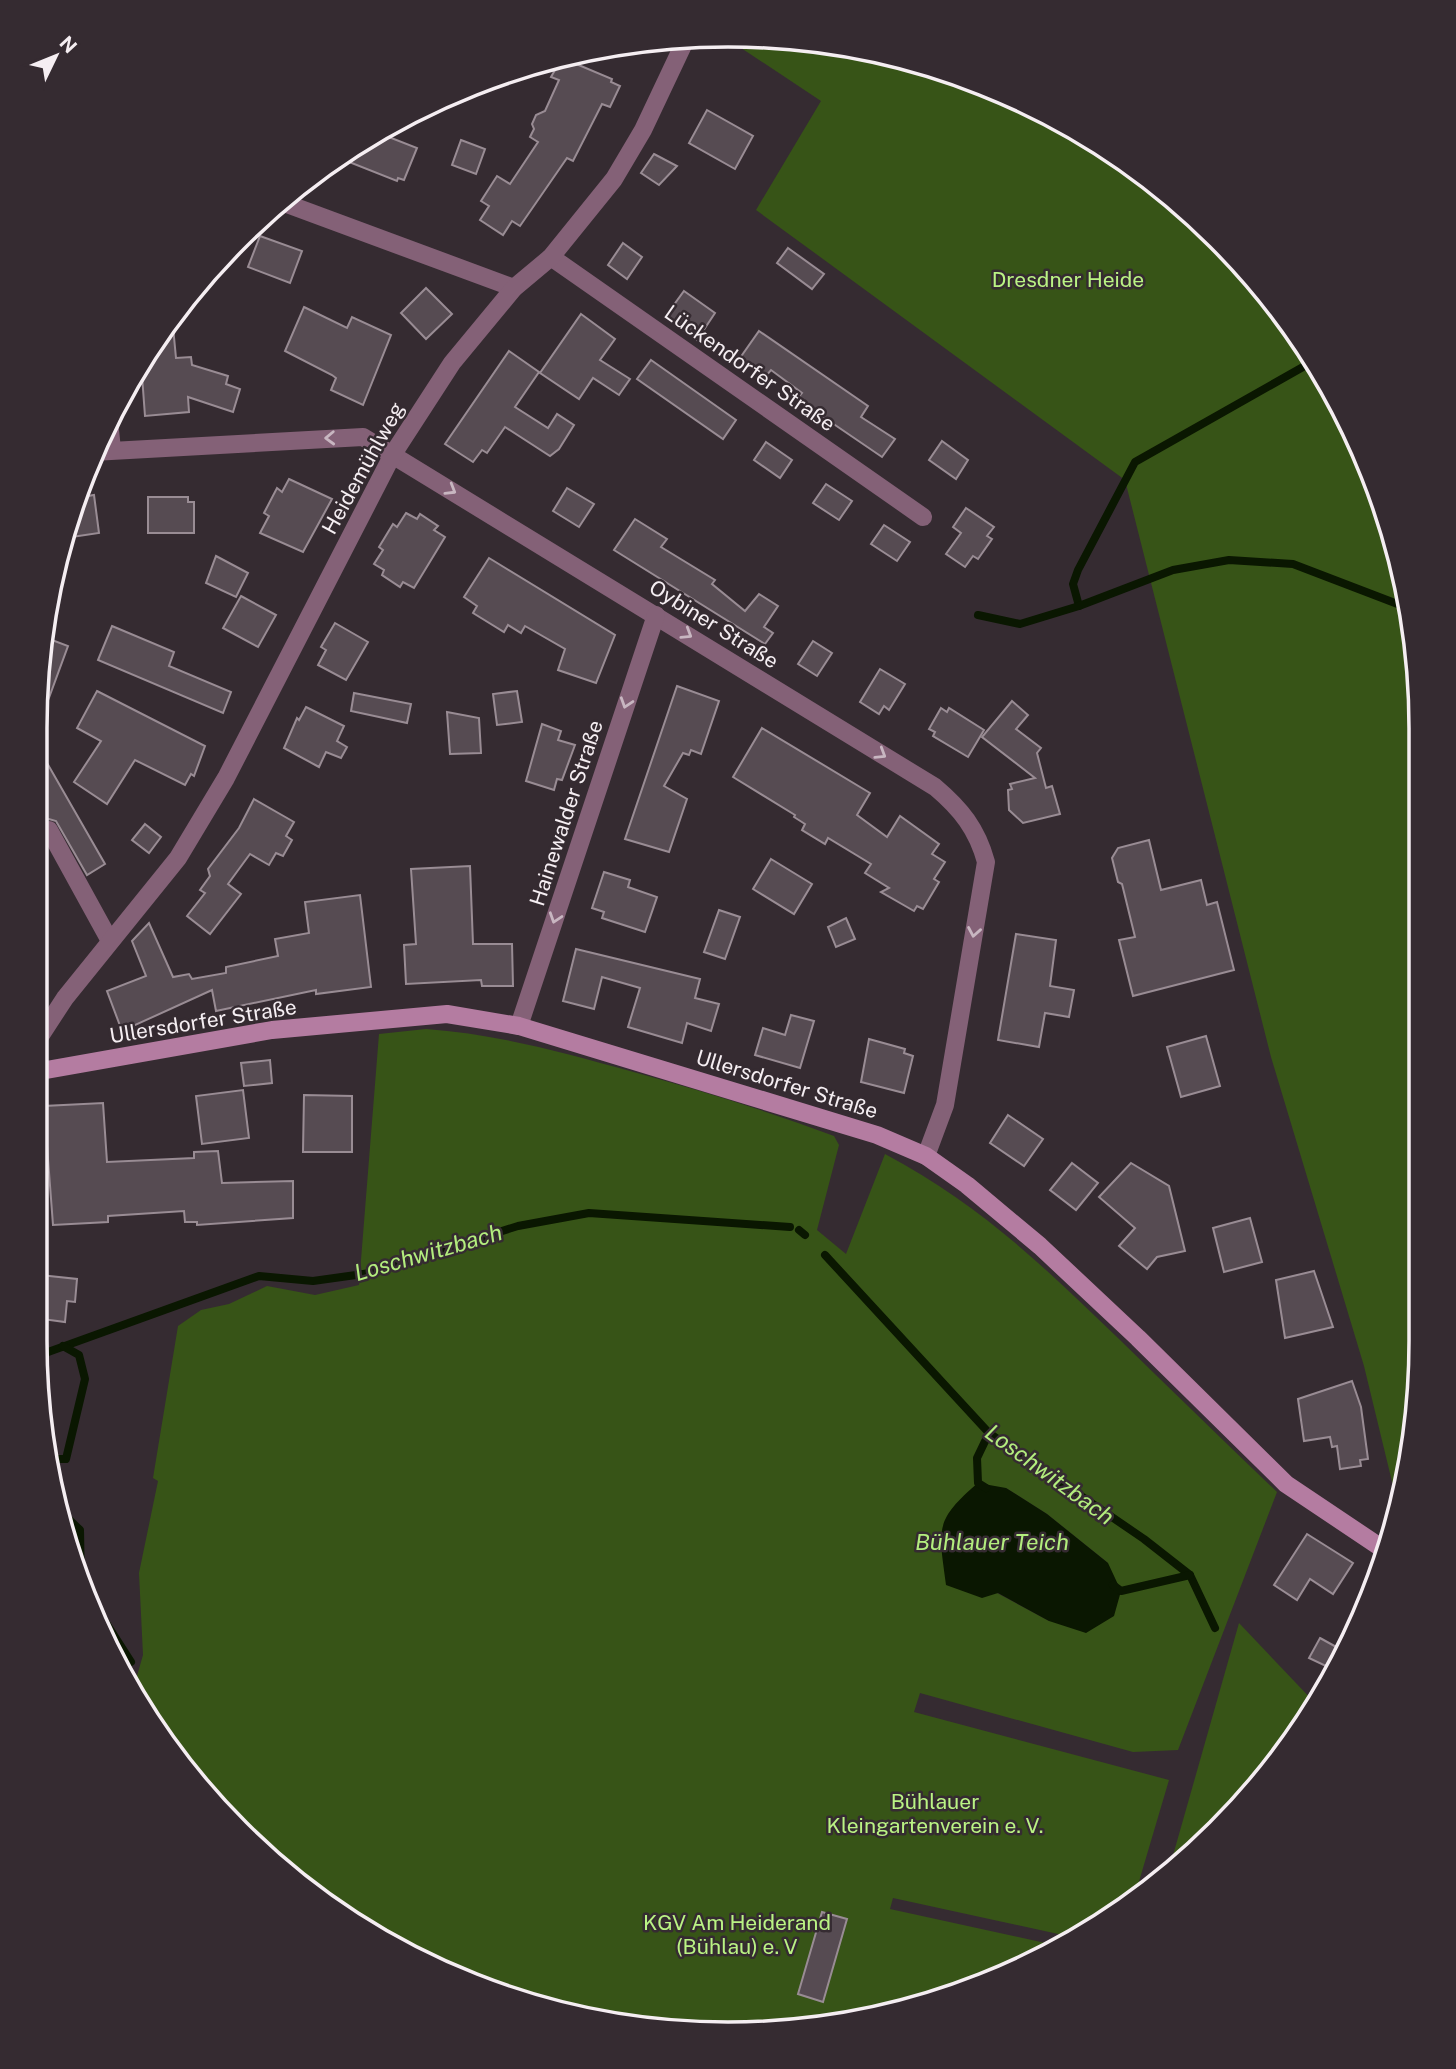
<svg xmlns="http://www.w3.org/2000/svg" width="1456" height="2069" font-family="'Public Sans',sans-serif">
  <rect width="100%" height="100%" fill="#352b31"/>
  <g fill="#375417" fill-rule="evenodd">
    <path d="M 773,36 L 907,59 L 1034,106 L 1150,178 L 1249,271 L 1350,422 L 1384,506 L 1415,637 L 1420,1386 L 1404,1479 L 1395,1494 L 1364,1366 L 1271,1057 L 1125,480 L 756,210 L 821,101 L 726,38 Z"/>
    <path d="M 426,1029 C 496,1034 562,1052 630,1071 C 699,1090 767,1111 834,1136 L 839,1145 L 817,1230 L 846,1254 L 885,1154 C 981,1205 1042,1265 1119,1339 C 1171,1390 1224,1441 1277,1492 L 1178,1750 L 1133,1752 L 920,1693 L 914,1712 L 1169,1780 L 1135,1895 L 1072,1937 L 893,1898 L 890,1909 L 1059,1946 L 1034,1963 L 863,2021 L 728,2034 L 638,2028 L 462,1981 L 343,1917 L 271,1862 L 152,1726 L 133,1690 L 143,1655 L 139,1573 L 158,1481 L 153,1478 L 178,1326 L 201,1310 L 229,1304 L 267,1286 L 315,1295 L 359,1285 L 379,1034 ZM 1006,1488 L 1047,1514 L 1108,1563 L 1049,1621 L 997,1593 Z"/>
    <path d="M 1239,1623 L 1315,1703 L 1278,1763 L 1185,1862 L 1168,1873 Z"/>
  </g>
  <path fill="#0a1701" d="M 978,1483 L 1006,1488 L 1047,1514 L 1108,1563 L 1121,1591 L 1114,1616 L 1086,1633 L 1049,1621 L 998,1593 L 982,1598 L 946,1585 C 939,1530 933,1521 978,1483 Z"/>
  <g fill="none" stroke-linecap="round" stroke-linejoin="round">
    <g stroke="#0a1701" stroke-width="8">
      <path d="M 1079,606 L 1073,584 L 1078,570 L 1135,462 L 1310,363"/>
      <path d="M 978,615 L 1020,624 L 1079,606 L 1173,570 L 1229,560 L 1293,564 L 1408,608"/>
      <path d="M 799,1230 L 805,1235"/>
      <path d="M 825,1255 L 989,1433 L 1144,1539 L 1190,1575 L 1215,1628"/>
      <path d="M 37,1356 L 259,1276 L 313,1281 L 370,1273 L 518,1226 L 589,1213 L 790,1227"/>
      <path d="M 51,1459 L 66,1459 L 85,1379 L 79,1355 L 63,1346"/>
      <path d="M 986,1488 L 978,1483 L 977,1458 L 989,1433"/>
      <path d="M 57,1508 L 80,1530 L 81,1584 L 131,1662"/>
      <path d="M 1113,1585 L 1121,1591 L 1190,1575"/>
    </g>
  </g>
  <g fill="#564b52" stroke="#998c94" stroke-width="2">
    <path d="M 562,58 L 612,79 L 611,82 L 620,86 L 610,107 L 602,104 L 573,161 L 567,158 L 520,226 L 512,221 L 503,235 L 480,220 L 489,206 L 481,201 L 497,176 L 510,184 L 538,142 L 530,137 L 534,129 L 532,124 L 536,115 L 545,111 L 559,80 L 551,77 Z"/>
    <path d="M 707,110 L 753,136 L 735,169 L 689,143 Z"/>
    <path d="M 376,132 L 417,148 L 404,180 L 398,178 L 397,181 L 339,158 Z"/>
    <path d="M 461,140 L 485,149 L 476,174 L 452,165 Z"/>
    <path d="M 654,154 L 677,166 L 659,185 L 641,173 Z"/>
    <path d="M 260,236 L 302,251 L 290,283 L 248,267 Z"/>
    <path d="M 623,243 L 642,257 L 627,279 L 608,265 Z"/>
    <path d="M 788,248 L 824,274 L 812,289 L 777,263 Z"/>
    <path d="M 426,288 L 452,314 L 426,339 L 401,313 Z"/>
    <path d="M 684,291 L 715,313 L 697,340 L 665,317 Z"/>
    <path d="M 304,307 L 347,328 L 352,317 L 391,335 L 363,405 L 331,390 L 336,378 L 332,375 L 285,351 Z"/>
    <path d="M 581,314 L 615,339 L 600,360 L 630,379 L 619,395 L 593,378 L 579,399 L 540,373 Z"/>
    <path d="M 172,316 L 176,358 L 191,357 L 192,365 L 228,376 L 226,384 L 240,389 L 233,412 L 188,397 L 189,412 L 145,416 L 141,362 Z"/>
    <path d="M 759,331 L 868,406 L 861,417 L 895,439 L 882,457 L 797,399 L 802,393 L 771,370 L 766,376 L 740,358 Z"/>
    <path d="M 509,351 L 539,372 L 515,407 L 548,428 L 557,414 L 574,425 L 559,449 L 550,456 L 505,427 L 487,453 L 482,450 L 473,462 L 445,444 Z"/>
    <path d="M 651,360 L 736,420 L 723,439 L 637,379 Z"/>
    <path d="M 942,441 L 968,460 L 956,479 L 929,460 Z"/>
    <path d="M 766,442 L 792,460 L 780,478 L 754,460 Z"/>
    <path d="M 289,479 L 332,499 L 303,552 L 260,533 L 269,516 L 264,513 L 277,488 L 282,492 Z"/>
    <path d="M 826,484 L 852,501 L 839,520 L 813,503 Z"/>
    <path d="M 567,488 L 594,504 L 579,527 L 553,511 Z"/>
    <path d="M 94,495 L 99,533 L 65,538 L 77,498 Z"/>
    <path d="M 148,497 L 188,497 L 188,502 L 194,502 L 194,533 L 148,533 Z"/>
    <path d="M 966,508 L 994,527 L 987,536 L 992,539 L 978,559 L 973,556 L 965,567 L 946,554 L 961,533 L 953,527 Z"/>
    <path d="M 406,513 L 417,519 L 420,514 L 438,526 L 434,530 L 445,537 L 414,588 L 403,582 L 400,587 L 382,575 L 384,570 L 374,564 L 383,550 L 379,547 L 393,524 L 397,527 Z"/>
    <path d="M 635,519 L 667,539 L 661,547 L 715,580 L 712,584 L 745,611 L 759,594 L 778,606 L 764,627 L 773,633 L 765,644 L 614,550 Z"/>
    <path d="M 884,525 L 910,542 L 897,561 L 871,544 Z"/>
    <path d="M 216,556 L 248,573 L 236,597 L 206,583 Z"/>
    <path d="M 489,558 L 615,635 L 596,683 L 558,670 L 565,649 L 525,626 L 521,633 L 508,625 L 504,632 L 473,613 L 477,606 L 464,597 Z"/>
    <path d="M 241,596 L 276,615 L 258,647 L 223,628 Z"/>
    <path d="M 335,623 L 368,642 L 346,680 L 318,665 L 326,650 L 321,647 Z"/>
    <path d="M 112,626 L 174,652 L 169,666 L 231,692 L 223,713 L 98,660 Z"/>
    <path d="M 44,637 L 68,646 L 43,714 L 37,712 Z"/>
    <path d="M 813,641 L 832,653 L 817,676 L 798,664 Z"/>
    <path d="M 880,669 L 905,684 L 889,710 L 884,706 L 879,714 L 860,702 Z"/>
    <path d="M 677,686 L 719,701 L 701,754 L 691,750 L 689,755 L 683,753 L 664,786 L 687,799 L 669,852 L 625,839 Z"/>
    <path d="M 97,691 L 205,746 L 194,776 L 191,774 L 185,785 L 135,760 L 107,804 L 74,782 L 101,741 L 77,728 Z"/>
    <path d="M 517,691 L 522,722 L 497,725 L 493,694 Z"/>
    <path d="M 354,693 L 411,704 L 407,723 L 351,711 Z"/>
    <path d="M 1012,701 L 1028,715 L 1016,729 L 1041,748 L 1037,753 L 1046,788 L 1052,786 L 1060,814 L 1023,823 L 1009,810 L 1008,790 L 1012,789 L 1010,784 L 1035,778 L 982,737 Z"/>
    <path d="M 306,707 L 344,726 L 337,741 L 347,747 L 341,758 L 326,752 L 319,767 L 284,748 L 297,718 L 299,720 Z"/>
    <path d="M 941,708 L 947,712 L 949,708 L 984,730 L 968,757 L 933,736 L 935,732 L 929,729 Z"/>
    <path d="M 447,712 L 479,718 L 481,753 L 450,754 Z"/>
    <path d="M 542,724 L 561,731 L 558,740 L 575,745 L 562,780 L 557,779 L 554,790 L 526,781 Z"/>
    <path d="M 762,728 L 870,793 L 857,815 L 887,837 L 900,816 L 939,844 L 932,854 L 945,862 L 934,879 L 939,882 L 923,909 L 917,906 L 914,911 L 881,892 L 889,888 L 865,873 L 871,864 L 828,838 L 825,844 L 802,830 L 805,824 L 794,817 L 795,815 L 733,777 Z"/>
    <path d="M 35,742 L 105,864 L 87,875 L 56,821 L 49,819 L 35,824 Z"/>
    <path d="M 254,799 L 294,822 L 286,836 L 292,840 L 283,856 L 276,853 L 269,865 L 250,854 L 228,884 L 241,894 L 210,934 L 187,916 L 205,893 L 200,890 L 210,876 L 208,869 L 239,828 Z"/>
    <path d="M 145,824 L 161,837 L 149,853 L 132,840 Z"/>
    <path d="M 1149,840 L 1161,890 L 1201,880 L 1207,905 L 1217,902 L 1234,970 L 1133,996 L 1119,940 L 1135,937 L 1122,884 L 1118,882 L 1112,858 L 1118,848 Z"/>
    <path d="M 771,859 L 812,884 L 794,914 L 753,889 Z"/>
    <path d="M 470,866 L 473,944 L 512,944 L 513,986 L 482,986 L 481,980 L 406,984 L 404,945 L 416,944 L 411,869 Z"/>
    <path d="M 604,872 L 630,880 L 628,887 L 657,897 L 645,932 L 602,918 L 604,912 L 592,908 Z"/>
    <path d="M 360,895 L 371,987 L 316,994 L 316,990 L 216,1011 L 212,990 L 122,1031 L 107,991 L 146,976 L 132,941 L 149,923 L 173,977 L 189,974 L 192,979 L 226,973 L 226,967 L 278,956 L 275,939 L 309,933 L 305,902 Z"/>
    <path d="M 719,910 L 740,917 L 725,959 L 704,952 Z"/>
    <path d="M 846,918 L 855,939 L 836,947 L 828,927 Z"/>
    <path d="M 1016,934 L 1056,940 L 1050,986 L 1074,990 L 1069,1017 L 1045,1013 L 1039,1047 L 998,1040 Z"/>
    <path d="M 576,949 L 700,979 L 695,998 L 719,1004 L 711,1031 L 687,1023 L 682,1043 L 628,1027 L 640,988 L 602,977 L 594,1009 L 563,1001 Z"/>
    <path d="M 791,1015 L 814,1021 L 800,1068 L 755,1055 L 763,1028 L 785,1035 Z"/>
    <path d="M 1206,1036 L 1220,1086 L 1181,1097 L 1167,1047 Z"/>
    <path d="M 869,1039 L 905,1049 L 904,1053 L 913,1056 L 904,1093 L 861,1082 Z"/>
    <path d="M 270,1060 L 272,1083 L 244,1086 L 241,1063 Z"/>
    <path d="M 243,1090 L 249,1138 L 202,1144 L 196,1096 Z"/>
    <path d="M 304,1095 L 352,1096 L 352,1152 L 303,1152 Z"/>
    <path d="M 103,1103 L 107,1162 L 194,1158 L 194,1152 L 218,1151 L 222,1183 L 293,1181 L 293,1218 L 197,1225 L 197,1222 L 185,1222 L 184,1211 L 108,1216 L 108,1222 L 53,1225 L 44,1106 Z"/>
    <path d="M 1008,1115 L 1043,1139 L 1024,1166 L 990,1143 Z"/>
    <path d="M 1072,1163 L 1098,1183 L 1076,1210 L 1050,1190 Z"/>
    <path d="M 1131,1163 L 1169,1186 L 1185,1251 L 1157,1257 L 1147,1269 L 1119,1246 L 1135,1228 L 1099,1197 Z"/>
    <path d="M 1250,1218 L 1262,1262 L 1224,1272 L 1213,1228 Z"/>
    <path d="M 1314,1271 L 1333,1327 L 1285,1338 L 1276,1280 Z"/>
    <path d="M 40,1275 L 77,1279 L 75,1302 L 67,1301 L 65,1322 L 42,1319 L 45,1298 L 37,1297 Z"/>
    <path d="M 1352,1381 L 1361,1407 L 1368,1459 L 1360,1460 L 1361,1466 L 1340,1469 L 1337,1446 L 1332,1447 L 1330,1437 L 1304,1441 L 1298,1399 Z"/>
    <path d="M 1307,1534 L 1353,1563 L 1333,1594 L 1310,1579 L 1297,1600 L 1274,1585 Z"/>
    <path d="M 1320,1638 L 1340,1649 L 1330,1668 L 1309,1658 Z"/>
    <path d="M 822,1912 L 847,1919 L 823,2002 L 798,1994 Z"/>
  </g>
  <g fill="none" stroke-linecap="round" stroke-linejoin="round">
    <g stroke="#846177" stroke-width="18">
      <path d="M 279,201 L 514,288"/>
      <path d="M 551,257 L 923,517"/>
      <path d="M 109,420 L 112,450"/>
      <path d="M 93,452 L 363,437 L 935,787 C 961,809 977,829 986,862 L 945,1105 L 926,1156"/>
      <path d="M 35,836 L 49,830 L 110,941"/>
      <path d="M 519,1026 L 656,615"/>
      <path d="M 35,1044 L 65,998 L 178,858 L 226,778 L 393,454 L 452,363 L 514,288 L 551,257 L 614,179 L 643,130 L 686,39"/>
    </g>
    <path stroke="#b47ca1" stroke-width="18" d="M 35,1072 L 272,1030 L 447,1014 L 519,1026 L 877,1135 L 926,1156 L 967,1185 L 1040,1246 L 1138,1338 L 1286,1484 L 1386,1551"/>
  </g>
  <defs><path id="oneway-chevron" d="M-2-3.5L2.5 0L-2 3.5" fill="none" stroke-width="1.6" stroke-linecap="round" stroke-linejoin="round" transform="scale(1.75)"/></defs>
  <g stroke="#c8b6c1">
    <use href="#oneway-chevron" transform="translate(330 438) rotate(178)"/>
    <use href="#oneway-chevron" transform="translate(451 490) rotate(31)"/>
    <use href="#oneway-chevron" transform="translate(687 634) rotate(32)"/>
    <use href="#oneway-chevron" transform="translate(626 703) rotate(108)"/>
    <use href="#oneway-chevron" transform="translate(881 754) rotate(32)"/>
    <use href="#oneway-chevron" transform="translate(555 918) rotate(108)"/>
    <use href="#oneway-chevron" transform="translate(974 932) rotate(100)"/>
  </g>
  <g text-anchor="middle" dominant-baseline="central" stroke-width="5" stroke-linejoin="round" paint-order="stroke">
    <g font-size="21" fill="#baf384" stroke="#352b31">
      <text x="1068" y="279">Dresdner Heide</text>
      <text x="935" y="1801">Bühlauer<tspan x="935" dy="24">Kleingartenverein e. V.</tspan></text>
      <text x="737" y="1922">KGV Am Heiderand<tspan x="737" dy="24">(Bühlau) e. V</tspan></text>
    </g>
    <g font-size="21" fill="#f5eef2" stroke="#352b31">
      <text transform="translate(750 368) rotate(35)">Lückendorfer Straße</text>
      <text transform="translate(363 468) rotate(-61)">Heidemühlweg</text>
      <text transform="translate(714 624) rotate(32)">Oybiner Straße</text>
      <text transform="translate(566 813) rotate(-72)">Hainewalder Straße</text>
      <text transform="translate(203 1021) rotate(-9)">Ullersdorfer Straße</text>
      <text transform="translate(787 1084) rotate(17)">Ullersdorfer Straße</text>
    </g>
    <g font-size="23" font-style="italic" fill="#b3ed7e" stroke="#352b31">
      <text transform="translate(428 1252) rotate(-16)">Loschwitzbach</text>
      <text transform="translate(1050 1474) rotate(36)">Loschwitzbach</text>
      <text x="992" y="1541">Bühlauer Teich</text>
    </g>
  </g>
  <path d="M0 0H1456V2069H0ZM728 47H728A681 681 0 0 1 1409 728V1341A681 681 0 0 1 728 2022H728A681 681 0 0 1 47 1341V728A681 681 0 0 1 728 47Z" fill="#352b31" fill-rule="evenodd"/>
  <path fill="none" stroke="#f5eef2" stroke-width="3.5" d="M728 47H728A681 681 0 0 1 1409 728V1341A681 681 0 0 1 728 2022H728A681 681 0 0 1 47 1341V728A681 681 0 0 1 728 47Z"/>
  <g transform="translate(56 56) rotate(47)" stroke="#352b31" stroke-width="5" paint-order="stroke">
  <path d="M0-5L12 26L0 18L-12 26Z" fill="#f5eef2"/>
  <text y="-10" font-size="19" font-weight="bold" text-anchor="middle" fill="#f5eef2">N</text>
  </g>
</svg>
